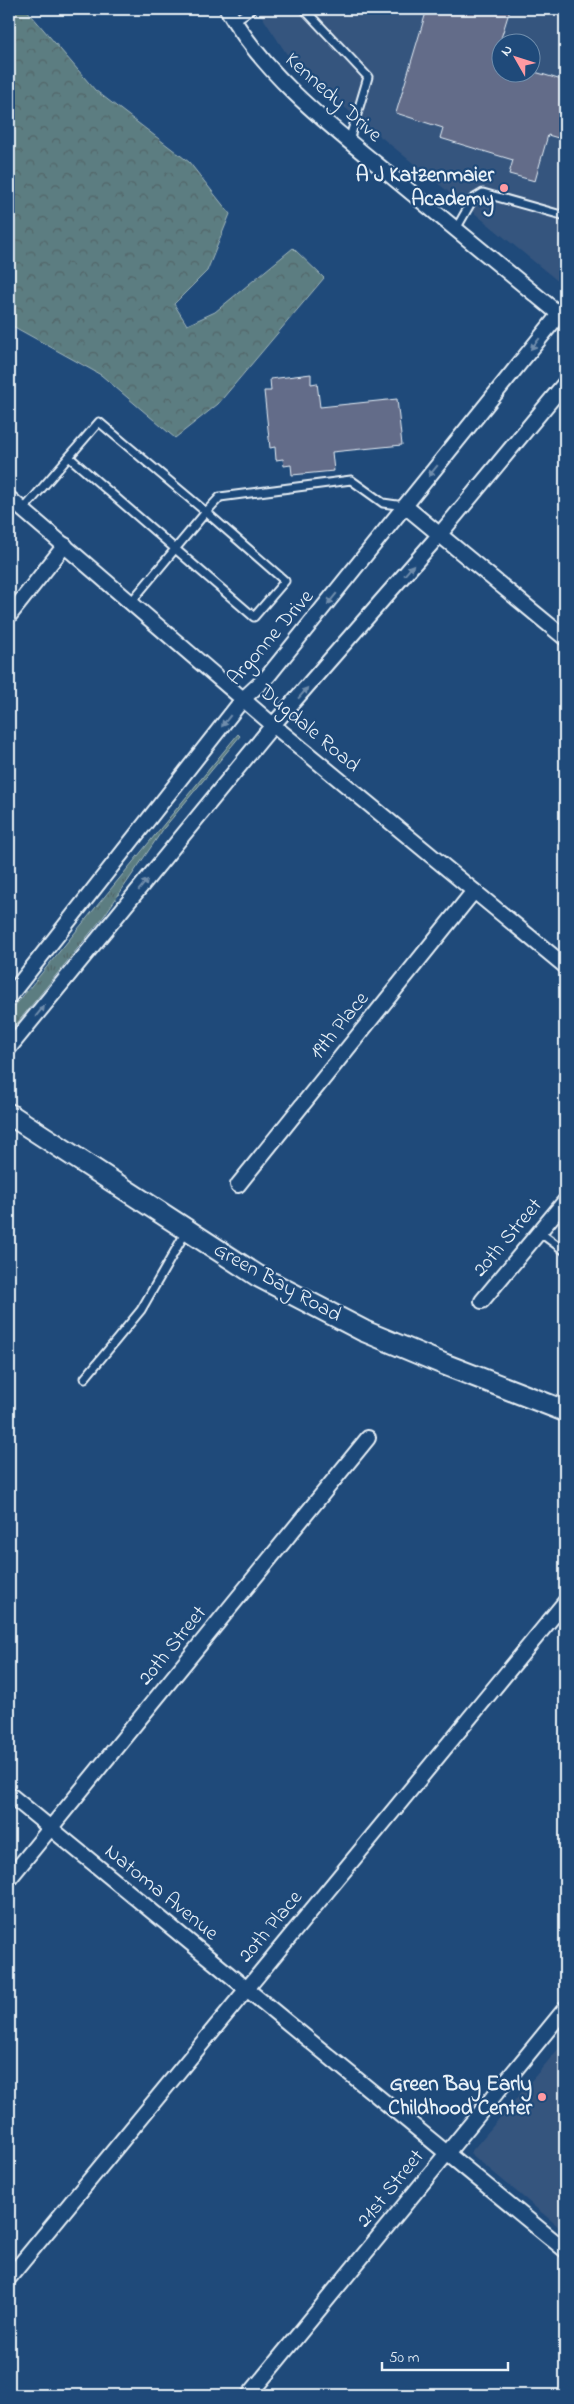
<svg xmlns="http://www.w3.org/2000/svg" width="574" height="2404" font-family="'Indie Flower',sans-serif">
  <defs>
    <pattern id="grass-tufts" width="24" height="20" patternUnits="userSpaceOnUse" patternTransform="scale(1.25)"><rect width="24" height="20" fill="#5c7d81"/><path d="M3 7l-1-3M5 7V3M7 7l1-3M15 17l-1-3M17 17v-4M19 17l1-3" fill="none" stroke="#526568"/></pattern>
    <pattern id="forest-crowns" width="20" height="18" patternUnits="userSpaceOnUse" patternTransform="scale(1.25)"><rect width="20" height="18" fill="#5c7d81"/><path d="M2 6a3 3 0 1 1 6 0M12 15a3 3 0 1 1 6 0" fill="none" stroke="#526568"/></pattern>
  </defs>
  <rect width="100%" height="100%" fill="#1f4a7a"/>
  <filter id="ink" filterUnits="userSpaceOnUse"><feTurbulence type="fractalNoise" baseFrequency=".02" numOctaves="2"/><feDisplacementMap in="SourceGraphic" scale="10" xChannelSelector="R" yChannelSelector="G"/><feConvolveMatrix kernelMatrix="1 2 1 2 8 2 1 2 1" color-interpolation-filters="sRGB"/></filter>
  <g filter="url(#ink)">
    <g fill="#34547e" fill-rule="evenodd">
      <path d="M 257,9 L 565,9 L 565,274 L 559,282 L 338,102 L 286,53 ZM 502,42 L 532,42 L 532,72 L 502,72 Z"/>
      <path d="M 565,2041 L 565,2232 L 470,2153 Z"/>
    </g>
    <path fill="url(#grass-tufts)" stroke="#a2b7bc" d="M 238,734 L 240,736 L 164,828 L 104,916 L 9,1033 L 9,1013 Z"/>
    <path fill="url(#forest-crowns)" stroke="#a2b7bc" d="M 9,9 L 26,9 L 95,90 L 189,162 L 230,214 L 207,271 L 174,304 L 187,325 L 215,312 L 293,248 L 324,278 L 218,404 L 175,438 L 101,375 L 9,324 Z"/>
    <g fill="#646c89" stroke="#e8f1f8">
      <path d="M 427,9 L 510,9 L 494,61 L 502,63 L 502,72 L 535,72 L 565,81 L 565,140 L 548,135 L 535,181 L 509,174 L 513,160 L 440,138 L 443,128 L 396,113 Z"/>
      <path d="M 311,374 L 311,384 L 317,383 L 320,407 L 397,399 L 402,445 L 332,452 L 334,471 L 292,475 L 291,465 L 284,466 L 283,459 L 276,460 L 275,447 L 270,448 L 264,391 L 271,391 L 270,379 Z"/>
    </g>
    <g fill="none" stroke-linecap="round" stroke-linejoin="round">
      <defs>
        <g id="service">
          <path d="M 304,9 L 368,77 L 349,141"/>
          <path d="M 234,21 L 252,9"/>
          <path d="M 456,229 L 473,199 L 483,193 L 565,216"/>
          <path d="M 69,457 L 254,617 L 285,581 L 206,512 L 220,497 L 351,480 L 383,503 L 404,506"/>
          <path d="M 23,510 L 99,422 L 206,512 L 131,602"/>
          <path d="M 539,1232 L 565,1251"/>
          <path d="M 85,1378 L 141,1310 L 187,1230"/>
        </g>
        <g id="minor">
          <path d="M 227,9 C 267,79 334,129 396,180 C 452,226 509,273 565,319"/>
          <path d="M 9,498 L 273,725 L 565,966"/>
          <path d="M 405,506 L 565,638"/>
          <path d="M 9,616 L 65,545"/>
          <path d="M 9,997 L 243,699 L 268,676 L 565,307"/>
          <path d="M 9,1048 L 273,725 L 440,534 L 565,383"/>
          <path d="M 238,1185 L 474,891"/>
          <path d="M 482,1301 L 565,1201"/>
          <path d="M 9,1794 L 565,2250"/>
          <path d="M 9,1879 L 368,1438"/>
          <path d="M 9,2278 L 565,1602"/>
          <path d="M 249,2395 L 565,2009"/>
        </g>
        <path id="secondary" d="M 9,1114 L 258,1276 L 364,1331 L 446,1365 L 565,1411"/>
      </defs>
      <use href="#service" stroke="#e8f1f8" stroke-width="11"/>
      <use href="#minor" stroke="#e8f1f8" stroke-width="18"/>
      <use href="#secondary" stroke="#e8f1f8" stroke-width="24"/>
      <use href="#service" stroke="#1f4a7a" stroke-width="7"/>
      <use href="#minor" stroke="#1f4a7a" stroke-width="14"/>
      <use href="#secondary" stroke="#1f4a7a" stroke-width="20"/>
    </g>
    <defs><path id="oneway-solid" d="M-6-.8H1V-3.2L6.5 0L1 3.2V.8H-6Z" transform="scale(1.25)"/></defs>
    <g fill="#6f8dac">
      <use href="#oneway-solid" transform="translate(535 344) rotate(129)"/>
      <use href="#oneway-solid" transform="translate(433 471) rotate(129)"/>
      <use href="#oneway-solid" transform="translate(409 570) rotate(-49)"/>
      <use href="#oneway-solid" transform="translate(332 599) rotate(129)"/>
      <use href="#oneway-solid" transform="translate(303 693) rotate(-49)"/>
      <use href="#oneway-solid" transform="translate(226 721) rotate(128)"/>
      <use href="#oneway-solid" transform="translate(143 885) rotate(-51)"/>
      <use href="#oneway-solid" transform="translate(40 1011) rotate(-51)"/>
    </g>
  </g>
  <g fill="#ff9aa2" stroke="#1f4a7a" stroke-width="2">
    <circle cx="504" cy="188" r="5"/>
    <circle cx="542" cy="2097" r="5"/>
  </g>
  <g text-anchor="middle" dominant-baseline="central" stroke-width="4.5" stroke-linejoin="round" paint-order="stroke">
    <g font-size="21" fill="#e8f1f8" stroke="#1f4a7a">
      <text transform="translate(333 98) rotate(42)">Kennedy Drive</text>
      <text transform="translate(271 638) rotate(-49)">Argonne Drive</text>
      <text transform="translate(309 729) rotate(40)">Dugdale Road</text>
      <text transform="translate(340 1026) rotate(-51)">19th Place</text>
      <text transform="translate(508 1238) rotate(-50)">20th Street</text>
      <text transform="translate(277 1283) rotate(29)">Green Bay Road</text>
      <text transform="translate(173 1646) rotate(-51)">20th Street</text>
      <text transform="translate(161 1893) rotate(39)">Natoma Avenue</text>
      <text transform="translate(271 1927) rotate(-50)">20th Place</text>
      <text transform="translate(391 2189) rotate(-51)">21st Street</text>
    </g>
    <g font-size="21" font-weight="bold" fill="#e8f1f8" stroke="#1f4a7a" text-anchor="end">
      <text x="494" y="176">A J Katzenmaier<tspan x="494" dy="24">Academy</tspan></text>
      <text x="532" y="2085">Green Bay Early<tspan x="532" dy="24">Childhood Center</tspan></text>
    </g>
  </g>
  <rect width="574" height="2404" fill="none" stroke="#1f4a7a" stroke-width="30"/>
  <rect x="15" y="15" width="544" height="2374" fill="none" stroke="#e8f1f8" stroke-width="2" filter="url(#ink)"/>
  <g transform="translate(516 58) rotate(309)"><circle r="24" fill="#1f4a7a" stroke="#6f8dac"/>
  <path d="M0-4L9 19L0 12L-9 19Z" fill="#ff9aa2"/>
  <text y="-8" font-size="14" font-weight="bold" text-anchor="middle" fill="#e8f1f8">N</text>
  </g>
  <path d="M382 2362v8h126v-8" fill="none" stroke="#e8f1f8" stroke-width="2.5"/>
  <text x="389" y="2362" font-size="15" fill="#e8f1f8" stroke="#1f4a7a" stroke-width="4" paint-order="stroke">50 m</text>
</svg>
